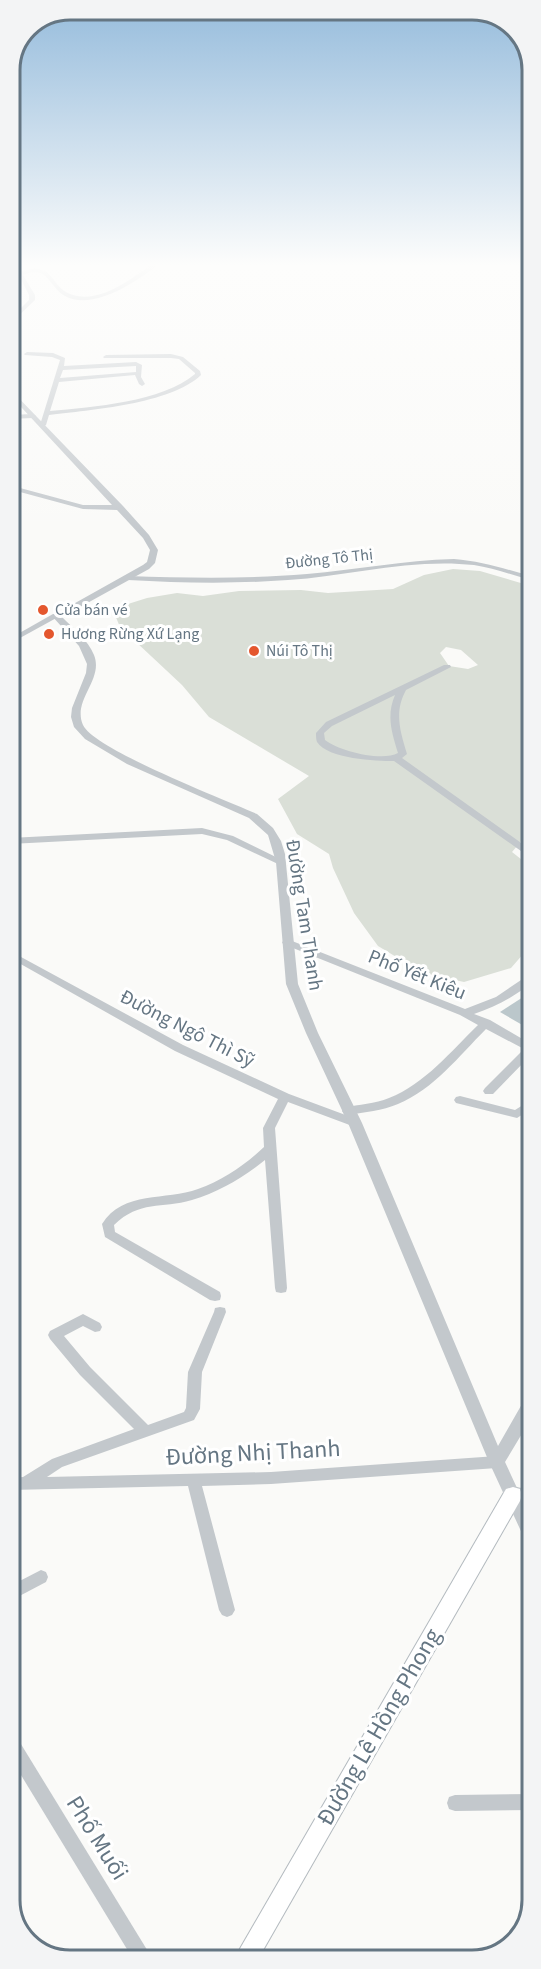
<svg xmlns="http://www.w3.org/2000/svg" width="541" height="1969" font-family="'Source Sans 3',sans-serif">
  <rect width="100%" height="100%" fill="#fafaf8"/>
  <path fill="#dadfd7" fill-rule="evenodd" d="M 453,569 L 480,571 L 531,586 L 531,839 L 523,839 L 512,852 L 531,867 L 531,879 L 525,885 L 531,892 L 531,945 L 511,968 L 464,982 L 423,973 L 378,946 L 354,913 L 333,868 L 329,854 L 297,834 L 278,799 L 309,776 L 209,717 L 182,685 L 120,627 L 115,615 L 128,604 L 147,598 L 177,593 L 203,596 L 239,591 L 301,590 L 328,593 L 393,589 L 424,575 ZM 446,647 L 461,650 L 478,665 L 468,669 L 449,666 L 440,653 Z"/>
  <path fill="#bbc7cb" d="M 531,992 L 531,1030 L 500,1012 Z"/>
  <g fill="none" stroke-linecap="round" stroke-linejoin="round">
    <defs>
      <path id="secondary" d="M 513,1487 L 520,1489 L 522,1495 L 520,1501 L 258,1959 L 234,1959 L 506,1489 Z"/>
    </defs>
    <use href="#secondary" stroke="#b3babf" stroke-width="2"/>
    <g fill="#c3c8cc" fill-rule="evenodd">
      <path d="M 150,266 L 156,266 C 135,283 92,311 65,296 C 48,286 48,264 23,275 L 35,295 L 35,300 L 9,325 L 9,320 L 29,300 L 29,295 L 18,273 C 56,258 48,288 73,295 C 101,303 129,280 150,266 Z"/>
      <path d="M 27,352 L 53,353 L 65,358 L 64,366 L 136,362 L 142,365 L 141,377 L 145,384 L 142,386 L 139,384 L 135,375 L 59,382 L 50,411 C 93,407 162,402 195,374 L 195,373 L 179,359 L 171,358 L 104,358 L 103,357 L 106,355 L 171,354 L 183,357 L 200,371 L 201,375 C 171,404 90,410 49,415 L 46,425 L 43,427 L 40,425 L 60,360 L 52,357 L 25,355 L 24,354 ZM 136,366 L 136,372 L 60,378 L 63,370 Z"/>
      <path d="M 9,415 L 33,414 L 36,416 L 33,418 L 9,419 Z"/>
      <path d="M 454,559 C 481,561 505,569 531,576 L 531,580 C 512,575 493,568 474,565 C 412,558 349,576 288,580 C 234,584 181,583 128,580 L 124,578 L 128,576 C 188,578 248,579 307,574 C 356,570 404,560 454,559 Z"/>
      <path d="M 53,614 L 56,614 L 60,616 L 9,644 L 9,639 Z"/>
      <path d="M 444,665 L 450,665 L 451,667 L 406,690 C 394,712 400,731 407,754 L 402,758 L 531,850 L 531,857 L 528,856 L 394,761 C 376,761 328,759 317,742 C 316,740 316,735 316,733 L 326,722 ZM 395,695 C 386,716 392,733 398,753 C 382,762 339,751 325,740 L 324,733 L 332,726 Z"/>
      <path d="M 202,828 L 233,836 L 286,862 L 284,864 L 278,864 L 227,840 L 202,834 L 10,844 L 10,838 Z"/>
      <path d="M 287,939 L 465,1009 L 496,997 L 527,976 L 531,975 L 531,983 C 514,997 495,1007 474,1014 L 490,1020 L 531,1044 L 531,1055 L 493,1094 L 485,1094 L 483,1091 L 485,1088 L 524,1049 L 486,1029 C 459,1056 434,1089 398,1104 C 382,1111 365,1112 348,1115 L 344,1114 L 342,1111 L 344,1108 C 359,1104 375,1104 389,1098 C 425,1084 451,1051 478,1025 L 460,1015 L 283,944 L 282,942 Z"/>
      <path d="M 10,951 L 183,1045 L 289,1094 L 359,1120 L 361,1123 L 359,1126 L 355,1127 L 288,1102 L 275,1128 L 287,1288 L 286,1292 L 281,1293 L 276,1292 L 275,1288 L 265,1160 C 243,1178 219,1192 192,1200 C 161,1209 140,1200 114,1225 L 115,1232 L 220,1292 L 221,1296 L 220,1300 L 215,1301 L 210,1300 L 105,1237 L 102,1224 C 123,1190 166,1201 198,1189 C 223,1180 245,1165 264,1147 L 263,1128 L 278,1099 L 175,1051 L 10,958 Z"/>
      <path d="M 460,1096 L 515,1110 L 531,1100 L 531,1109 L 517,1118 L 456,1103 L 454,1100 L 456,1097 Z"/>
      <path d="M 220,1307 L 225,1308 L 226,1312 L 202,1372 L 200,1409 L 194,1420 L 62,1467 L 47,1477 L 271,1472 L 497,1456 L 502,1458 L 504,1462 L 502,1466 L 497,1468 L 271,1484 L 202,1486 L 235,1610 L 232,1615 L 227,1617 L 222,1615 L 219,1610 L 188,1486 L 10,1490 L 10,1478 L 23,1477 L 52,1459 L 134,1429 L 80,1375 L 50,1339 L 48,1335 L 50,1331 L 83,1314 L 100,1323 L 102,1327 L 100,1331 L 95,1332 L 83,1326 L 64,1336 L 90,1367 L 148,1425 L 184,1412 L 186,1408 L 188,1372 L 214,1312 L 215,1308 Z"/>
      <path d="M 41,1570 L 46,1572 L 48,1577 L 46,1582 L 10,1601 L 10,1586 Z"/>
      <path d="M 10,1734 L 16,1736 L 149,1953 L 152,1959 L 133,1959 L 10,1757 Z"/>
      <path d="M 532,1794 L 532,1810 L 455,1811 L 449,1809 L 447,1803 L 449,1797 L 455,1795 Z"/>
    </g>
    <path fill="#c3c8cc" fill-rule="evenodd" d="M 9,388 L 123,506 L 149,535 L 158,550 L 155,563 L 149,569 L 62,617 C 73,628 88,640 94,655 C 104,680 72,700 83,725 C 95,750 226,800 257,814 L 273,828 L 281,841 L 285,854 L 298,984 L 318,1033 L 362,1123 L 498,1446 L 526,1397 L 532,1396 L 532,1417 L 505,1462 L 517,1488 L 532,1487 L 532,1501 L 524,1502 L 532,1519 L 532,1544 L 526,1542 L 489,1462 L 348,1123 L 306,1033 L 286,984 L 276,862 L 268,835 L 249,818 L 127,764 L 85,739 L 74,727 L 71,717 L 72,708 L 86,673 L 87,664 L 79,646 L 52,616 L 143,565 L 147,562 L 150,550 L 143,538 L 117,510 L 83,509 L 9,489 L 9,485 L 83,505 L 112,505 L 9,394 Z"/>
    <use href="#secondary" fill="#fff" fill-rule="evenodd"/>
  </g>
  <linearGradient id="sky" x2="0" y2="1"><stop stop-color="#96bcdc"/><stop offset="0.49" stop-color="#fdfdfc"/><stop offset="1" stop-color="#fdfdfc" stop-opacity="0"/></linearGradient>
  <rect width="541" height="541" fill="url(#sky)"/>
  <g fill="#e4572e" stroke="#fff" stroke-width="2">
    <circle cx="43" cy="610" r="6"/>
    <circle cx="49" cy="634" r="6"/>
    <circle cx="254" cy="651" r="6"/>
  </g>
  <g text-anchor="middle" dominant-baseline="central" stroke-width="6" stroke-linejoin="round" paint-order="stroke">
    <g font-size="16" fill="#657683" stroke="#fff">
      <text transform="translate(329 559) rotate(-6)">Đường Tô Thị</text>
    </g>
    <g font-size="16" fill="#657683" stroke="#fff" text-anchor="start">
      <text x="55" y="610">Cửa bán vé</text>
      <text x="61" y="634">Hương Rừng Xứ Lạng</text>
      <text x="266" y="651">Núi Tô Thị</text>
    </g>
    <g font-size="20" fill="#657683" stroke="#fff">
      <text transform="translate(304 915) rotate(81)">Đường Tam Thanh</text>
      <text transform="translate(417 975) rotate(22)">Phố Yết Kiêu</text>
      <text transform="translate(187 1029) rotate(27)">Đường Ngô Thì Sỹ</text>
    </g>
    <g font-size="24" fill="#657683" stroke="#fff">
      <text transform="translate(253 1453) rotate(-3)">Đường Nhị Thanh</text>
      <text transform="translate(379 1727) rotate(-60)">Đường Lê Hồng Phong</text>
      <text transform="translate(97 1838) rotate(58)">Phố Muối</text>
    </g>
  </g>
  <path d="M0 0H541V1969H0ZM70 20H472A50 50 0 0 1 522 70V1900A50 50 0 0 1 472 1950H70A50 50 0 0 1 20 1900V70A50 50 0 0 1 70 20Z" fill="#f3f4f5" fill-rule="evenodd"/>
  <path fill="none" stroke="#657683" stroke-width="3" d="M70 20H472A50 50 0 0 1 522 70V1900A50 50 0 0 1 472 1950H70A50 50 0 0 1 20 1900V70A50 50 0 0 1 70 20Z"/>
</svg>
